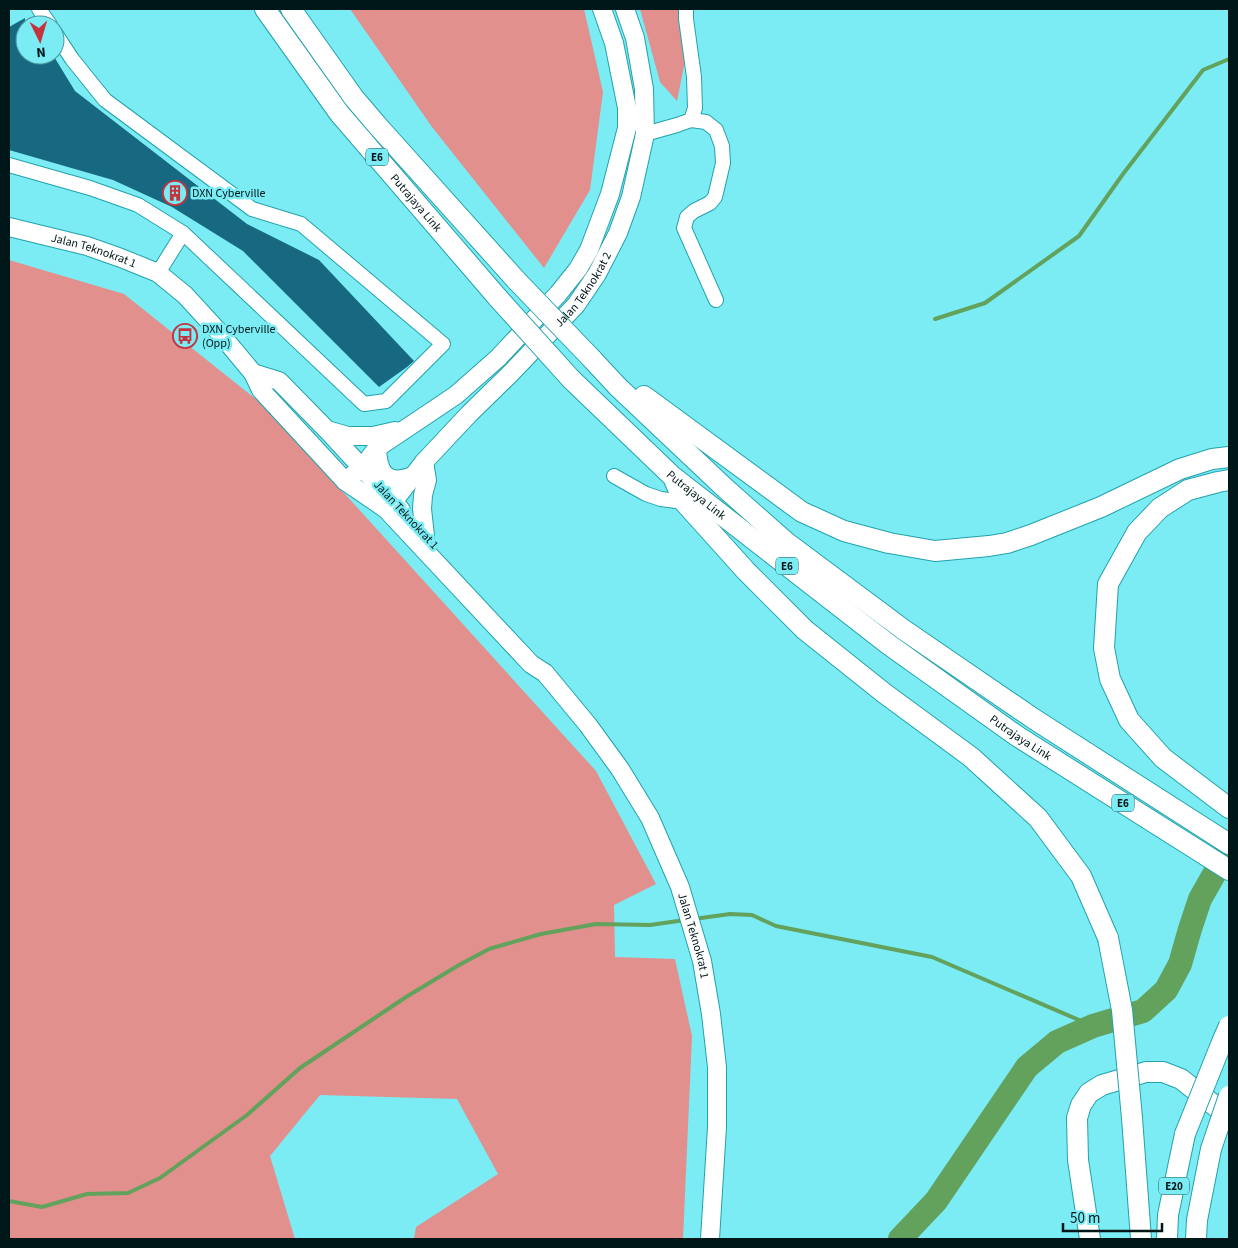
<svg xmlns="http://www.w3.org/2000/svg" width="1238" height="1248" font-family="'Source Sans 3',sans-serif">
  <rect width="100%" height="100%" fill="#7becf4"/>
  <g fill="#e1908d">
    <path d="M 350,9 L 584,9 L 603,92 L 590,190 L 544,268 L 432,127 Z"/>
    <path d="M 640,9 L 682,9 L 685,61 L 677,101 L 660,82 Z"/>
    <path d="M 9,260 L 124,294 L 267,408 L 596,771 L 656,884 L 614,905 L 615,957 L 675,959 L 692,1036 L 683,1239 L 414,1239 L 416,1227 L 498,1174 L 457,1099 L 320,1095 L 270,1156 L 295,1239 L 9,1239 Z"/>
  </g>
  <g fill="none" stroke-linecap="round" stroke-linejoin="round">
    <g stroke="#62a25c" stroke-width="4">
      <path d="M 935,319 L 985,303 L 1079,236 L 1123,174 L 1203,70 L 1229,59"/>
      <path d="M 694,919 L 730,914 L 752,915 L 776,926 L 932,957 L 1093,1026"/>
      <path d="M 9,1201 L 42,1207 L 87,1194 L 128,1193 L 160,1178 L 247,1115 L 300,1068 L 406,997 L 459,965 L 489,949 L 541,934 L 596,924 L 650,925 L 685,920"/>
    </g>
    <path stroke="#62a25c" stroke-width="24" d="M 900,1239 L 936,1201 L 1027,1067 L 1057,1042 L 1093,1026 L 1143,1011 L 1166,990 L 1180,964 L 1190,929 L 1200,899 L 1229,848"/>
  </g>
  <path fill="#166981" d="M 25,18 L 25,55 L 53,55 L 75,91 L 247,224 L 319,260 L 414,361 L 407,367 L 379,387 L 243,251 L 172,207 L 113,180 L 9,150 L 9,27 Z"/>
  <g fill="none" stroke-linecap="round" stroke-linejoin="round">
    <defs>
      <g id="minor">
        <path d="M 39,9 L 50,25"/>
        <path d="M 691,120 L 706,122 L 716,130 L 722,146 L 723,163 L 715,197 L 710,203 L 694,211 L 687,217 L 684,228 L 716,300"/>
        <path d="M 645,134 L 677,125 L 691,120 L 695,108 L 694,77 L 686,19 L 686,9"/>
        <path d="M 9,165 L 90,188 L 138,205 L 183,233 L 364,404 L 386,401 L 443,344 L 301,224 L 252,209 L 105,100 L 72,59 L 55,33"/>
        <path d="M 158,273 L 183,233"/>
        <path d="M 614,476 L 646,494 L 661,499 L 684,502"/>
      </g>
      <g id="major">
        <path id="s1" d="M 9,227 L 87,246 L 121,258 L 158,273 L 185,295 L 218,331 L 253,373 L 261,390 L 345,481 L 386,509 L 531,664 L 545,673 L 588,725 L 620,769 L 650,818 L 680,887 L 702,961 L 711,1014 L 717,1067 L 717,1127 L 710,1239"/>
        <path d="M 253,373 L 279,381 L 327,430 L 401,510"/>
        <path d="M 327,430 L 348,436 L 373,436 L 395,431"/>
        <path d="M 377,448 C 378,473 386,486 413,476"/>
        <path d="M 424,462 L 427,480 L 423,495 L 422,509 L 425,536"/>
        <path d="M 345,481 L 362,468 L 377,448 L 456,395 L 498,358 L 558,294 L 578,269 L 589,250 L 610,194 L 627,128 L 627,108 L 614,43 L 602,9"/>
        <path id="s2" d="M 386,509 L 393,502 L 424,462 L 469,414 L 510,374 L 576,305 L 597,274 L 618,233 L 631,197 L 645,134 L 644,89 L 635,38 L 625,9"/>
      </g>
      <g id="highway">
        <path id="s3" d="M 265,9 L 339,113 L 498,298"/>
        <path d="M 291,9 L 354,98 L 377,125 L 517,281"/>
        <path d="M 592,359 L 618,387 L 726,489 L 786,542 L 904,630 L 1034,719 L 1229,844"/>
        <path id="s4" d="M 571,379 L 672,476 L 888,644 L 1017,736 L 1229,870"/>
        <path d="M 644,396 L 802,512 L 844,531 L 889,543 L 935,551 L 989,546 L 1007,543 L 1031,535 L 1101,507 L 1180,469 L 1212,459 L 1229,457"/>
        <path d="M 1229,480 L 1218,482 L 1188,490 L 1160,508 L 1137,532 L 1108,584 L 1104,648 L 1110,679 L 1129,720 L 1163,758 L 1229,808"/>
        <path d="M 675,482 L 684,502 L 746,571 L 805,630 L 884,693 L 971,757 L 1038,818 L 1081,876 L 1108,938"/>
        <path d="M 1132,1118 L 1141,1239"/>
        <path d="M 1090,1239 L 1078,1160 L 1077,1118 L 1081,1105 L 1089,1093 L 1102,1085 L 1146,1072 L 1163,1072 L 1181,1079 L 1229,1117"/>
        <path d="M 1167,1239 L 1168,1215 L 1185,1134"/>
        <path d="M 1196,1239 L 1197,1220 L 1211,1149"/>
      </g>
    </defs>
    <use href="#minor" stroke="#22a2ab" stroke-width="16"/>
    <use href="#major" stroke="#22a2ab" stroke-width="20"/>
    <use href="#highway" stroke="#22a2ab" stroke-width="22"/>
    <use href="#minor" stroke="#fff" stroke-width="14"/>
    <use href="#major" stroke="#fff" stroke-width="18"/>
    <use href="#highway" stroke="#fff" stroke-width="20"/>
    <defs>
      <g id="highway-bridge">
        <path d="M 517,281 L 592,359"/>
        <path d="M 498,298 L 571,379"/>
        <path d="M 1108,938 L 1122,1010 L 1132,1118"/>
        <path d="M 1185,1134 L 1222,1042 L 1229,1026"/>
        <path d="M 1211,1149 L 1229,1096"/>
      </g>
    </defs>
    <use href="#highway-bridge" stroke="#22a2ab" stroke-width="22" stroke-linecap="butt"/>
    <use href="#highway-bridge" stroke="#fff" stroke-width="20"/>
  </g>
  <defs>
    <symbol id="building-ring" viewBox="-11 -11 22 22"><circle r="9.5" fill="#7becf4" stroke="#c4343e" stroke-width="1.5"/><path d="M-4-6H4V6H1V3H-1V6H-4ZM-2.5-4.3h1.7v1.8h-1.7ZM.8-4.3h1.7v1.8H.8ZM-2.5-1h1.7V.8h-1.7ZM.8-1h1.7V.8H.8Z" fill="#c4343e"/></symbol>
    <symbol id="bus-ring" viewBox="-11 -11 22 22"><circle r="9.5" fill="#7becf4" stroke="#c4343e" stroke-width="1.5"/><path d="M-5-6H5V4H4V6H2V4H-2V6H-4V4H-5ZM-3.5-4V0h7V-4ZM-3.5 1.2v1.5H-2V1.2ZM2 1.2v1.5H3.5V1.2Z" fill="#c4343e"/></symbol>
  </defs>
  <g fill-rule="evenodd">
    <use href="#building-ring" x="161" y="179" width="28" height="28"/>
    <use href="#bus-ring" x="171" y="322" width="28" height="28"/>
  </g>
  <g text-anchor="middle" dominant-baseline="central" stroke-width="5" stroke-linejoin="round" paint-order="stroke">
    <g fill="#7becf4" stroke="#25575b" stroke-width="1">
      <rect x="366" y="148.5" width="22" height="17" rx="4"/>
      <rect x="776" y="557.5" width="22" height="17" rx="4"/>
      <rect x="1112" y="794.5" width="22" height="17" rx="4"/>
      <rect x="1159" y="1177.5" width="30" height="17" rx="4"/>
    </g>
    <g font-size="11" font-weight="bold" fill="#001719">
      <text x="377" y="157">E6</text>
      <text x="787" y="566">E6</text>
      <text x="1123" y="803">E6</text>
      <text x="1174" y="1186">E20</text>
    </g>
    <g font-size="12" fill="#001719" stroke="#7becf4" text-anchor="start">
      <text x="192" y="193">DXN Cyberville</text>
      <text x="202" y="329">DXN Cyberville<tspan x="202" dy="14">(Opp)</tspan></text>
    </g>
    <g font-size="12" fill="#001719" stroke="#7becf4">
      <text stroke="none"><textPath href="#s3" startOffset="246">Putrajaya Link</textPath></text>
      <text stroke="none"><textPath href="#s1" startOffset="88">Jalan Teknokrat 1</textPath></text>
      <text stroke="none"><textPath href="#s2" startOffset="296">Jalan Teknokrat 2</textPath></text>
      <text stroke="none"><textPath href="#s4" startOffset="171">Putrajaya Link</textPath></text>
      <text transform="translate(406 515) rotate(47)">Jalan Teknokrat 1</text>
      <text stroke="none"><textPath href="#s4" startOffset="576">Putrajaya Link</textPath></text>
      <text stroke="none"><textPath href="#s1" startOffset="1021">Jalan Teknokrat 1</textPath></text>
    </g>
  </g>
  <rect width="1238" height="1248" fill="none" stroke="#001719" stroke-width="20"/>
  <g transform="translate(40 40) rotate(175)"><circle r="24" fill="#7becf4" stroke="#4a979c"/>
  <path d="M0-4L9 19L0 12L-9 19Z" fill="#c4343e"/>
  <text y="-8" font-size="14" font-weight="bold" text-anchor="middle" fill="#001719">N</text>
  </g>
  <path d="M1063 1223v8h99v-8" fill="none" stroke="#001719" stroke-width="2.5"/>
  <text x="1070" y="1223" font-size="15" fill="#001719" stroke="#7becf4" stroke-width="4" paint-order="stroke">50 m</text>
</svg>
